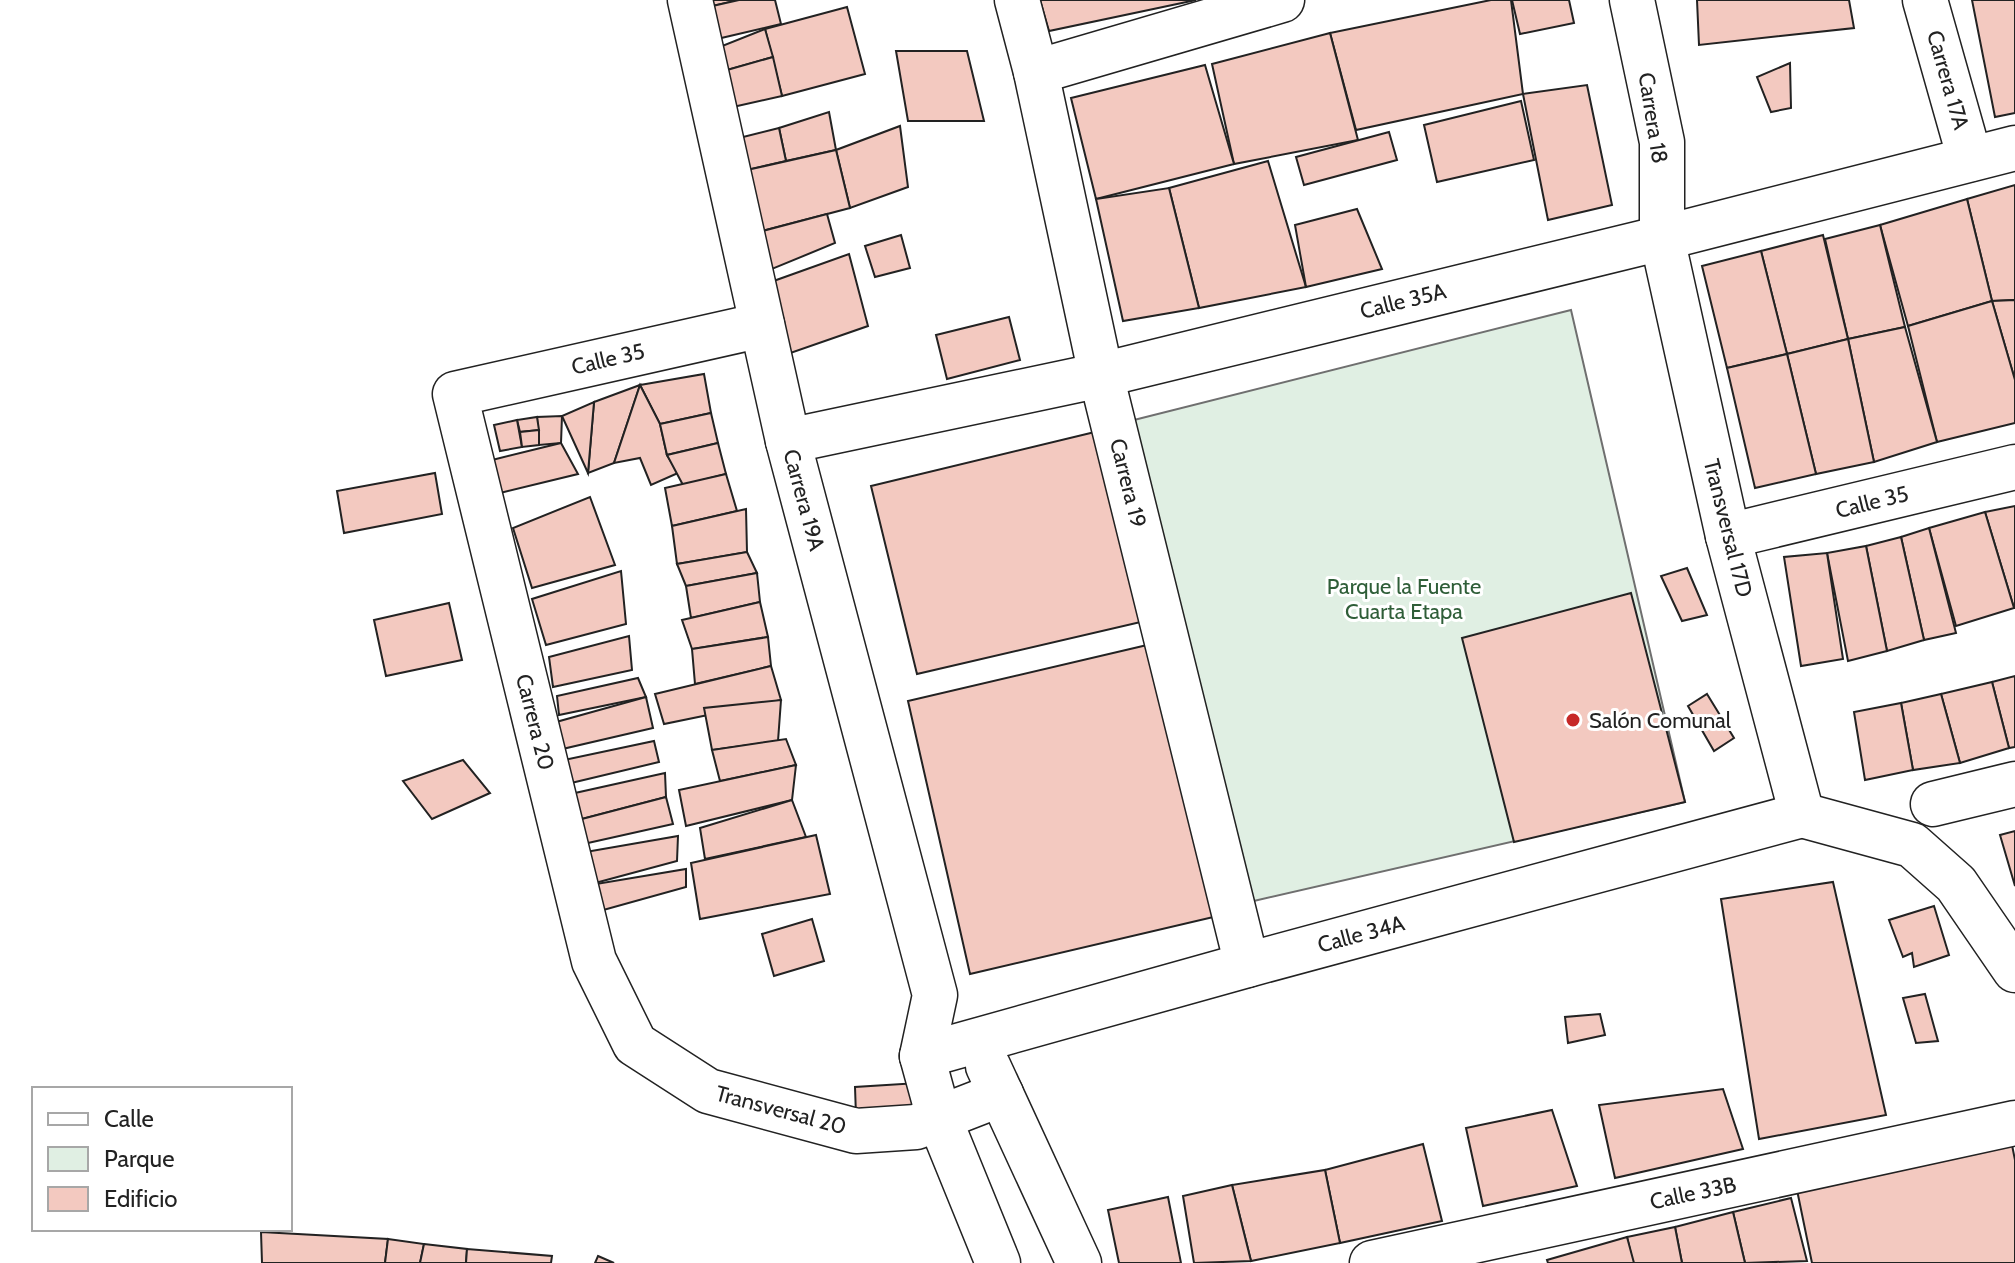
<svg xmlns="http://www.w3.org/2000/svg" width="2015" height="1263" font-family="Cabin,sans-serif">
  <rect width="100%" height="100%" fill="#fff"/>
  <path fill="#e0efe3" stroke="#6f6f6f" stroke-width="2" d="M 1571,310 L 1685,802 L 1245,903 L 1126,422 Z"/>
  <g fill="#f3c9c0" stroke="#222" stroke-width="2">
    <path d="M 707,0 L 739,0 L 708,7 Z"/>
    <path d="M 739,0 L 775,0 L 781,24 L 717,39 L 708,7 Z"/>
    <path d="M 1040,0 L 1196,0 L 1049,31 Z"/>
    <path d="M 1491,0 L 1511,0 L 1523,94 L 1356,130 L 1330,33 Z"/>
    <path d="M 1512,0 L 1569,0 L 1574,23 L 1520,34 Z"/>
    <path d="M 1697,0 L 1849,0 L 1854,28 L 1699,45 Z"/>
    <path d="M 1972,0 L 2015,0 L 2015,113 L 1995,117 Z"/>
    <path d="M 847,7 L 865,74 L 782,96 L 765,29 Z"/>
    <path d="M 765,29 L 773,57 L 720,72 L 712,50 Z"/>
    <path d="M 1330,33 L 1358,140 L 1234,164 L 1212,64 Z"/>
    <path d="M 896,51 L 967,51 L 984,121 L 908,121 Z"/>
    <path d="M 773,57 L 782,96 L 724,109 L 720,72 Z"/>
    <path d="M 1790,63 L 1791,108 L 1771,112 L 1757,77 Z"/>
    <path d="M 1205,65 L 1234,164 L 1096,199 L 1071,98 Z"/>
    <path d="M 1587,85 L 1612,205 L 1548,220 L 1523,94 Z"/>
    <path d="M 1521,101 L 1534,160 L 1437,182 L 1424,125 Z"/>
    <path d="M 829,112 L 836,150 L 786,161 L 779,128 Z"/>
    <path d="M 900,126 L 908,187 L 850,208 L 836,150 Z"/>
    <path d="M 779,128 L 786,161 L 738,172 L 731,140 Z"/>
    <path d="M 1389,132 L 1397,160 L 1304,185 L 1296,157 Z"/>
    <path d="M 836,150 L 850,208 L 751,234 L 738,172 Z"/>
    <path d="M 1268,161 L 1306,287 L 1199,308 L 1169,188 Z"/>
    <path d="M 2015,185 L 2015,300 L 1992,301 L 1967,199 Z"/>
    <path d="M 1169,188 L 1199,308 L 1123,321 L 1096,199 Z"/>
    <path d="M 1967,199 L 1992,301 L 1908,326 L 1880,225 Z"/>
    <path d="M 1357,209 L 1382,269 L 1306,287 L 1295,225 Z"/>
    <path d="M 827,214 L 835,243 L 762,273 L 751,234 Z"/>
    <path d="M 1880,225 L 1905,327 L 1848,339 L 1825,239 Z"/>
    <path d="M 901,235 L 910,268 L 875,277 L 865,246 Z"/>
    <path d="M 1823,235 L 1848,339 L 1787,354 L 1761,251 Z"/>
    <path d="M 1761,251 L 1787,354 L 1727,368 L 1702,266 Z"/>
    <path d="M 849,254 L 868,326 L 779,357 L 768,283 Z"/>
    <path d="M 2015,300 L 2015,380 L 1992,301 Z"/>
    <path d="M 1992,301 L 2015,380 L 2015,423 L 1937,442 L 1908,326 Z"/>
    <path d="M 1009,317 L 1020,360 L 947,379 L 936,335 Z"/>
    <path d="M 1905,327 L 1937,442 L 1874,462 L 1848,339 Z"/>
    <path d="M 1848,339 L 1874,462 L 1816,474 L 1787,354 Z"/>
    <path d="M 1787,354 L 1816,474 L 1755,488 L 1727,368 Z"/>
    <path d="M 704,374 L 711,413 L 660,424 L 640,385 Z"/>
    <path d="M 640,385 L 614,463 L 588,473 L 594,402 Z"/>
    <path d="M 640,385 L 660,424 L 667,455 L 678,473 L 651,485 L 640,458 L 614,463 Z"/>
    <path d="M 594,402 L 588,473 L 562,416 Z"/>
    <path d="M 711,413 L 718,443 L 667,455 L 660,424 Z"/>
    <path d="M 562,416 L 561,443 L 539,445 L 537,417 Z"/>
    <path d="M 537,417 L 539,430 L 520,432 L 517,420 Z"/>
    <path d="M 517,420 L 522,447 L 500,451 L 494,425 Z"/>
    <path d="M 539,430 L 539,445 L 522,447 L 520,432 Z"/>
    <path d="M 1099,431 L 1145,621 L 917,674 L 871,486 Z"/>
    <path d="M 561,443 L 578,474 L 500,493 L 492,460 Z"/>
    <path d="M 718,443 L 726,474 L 683,485 L 667,455 Z"/>
    <path d="M 435,473 L 442,514 L 344,533 L 337,491 Z"/>
    <path d="M 726,474 L 737,511 L 672,526 L 665,488 Z"/>
    <path d="M 590,497 L 615,565 L 532,588 L 513,528 Z"/>
    <path d="M 2015,506 L 2015,608 L 2014,608 L 1985,512 Z"/>
    <path d="M 746,509 L 747,552 L 677,564 L 672,526 Z"/>
    <path d="M 1985,512 L 2014,608 L 1956,626 L 1929,528 Z"/>
    <path d="M 1929,528 L 1956,633 L 1924,640 L 1901,537 Z"/>
    <path d="M 1901,537 L 1924,640 L 1887,651 L 1866,546 Z"/>
    <path d="M 1866,546 L 1887,651 L 1848,661 L 1827,553 Z"/>
    <path d="M 747,552 L 757,573 L 686,586 L 677,564 Z"/>
    <path d="M 1827,553 L 1843,659 L 1801,666 L 1784,557 Z"/>
    <path d="M 1687,568 L 1707,615 L 1682,621 L 1661,576 Z"/>
    <path d="M 621,571 L 626,624 L 546,645 L 532,599 Z"/>
    <path d="M 757,573 L 760,602 L 691,618 L 686,586 Z"/>
    <path d="M 1631,593 L 1685,802 L 1514,842 L 1462,638 Z"/>
    <path d="M 760,602 L 768,637 L 692,649 L 682,620 Z"/>
    <path d="M 449,603 L 462,660 L 386,676 L 374,620 Z"/>
    <path d="M 629,636 L 632,670 L 553,687 L 549,657 Z"/>
    <path d="M 768,637 L 771,666 L 695,684 L 692,649 Z"/>
    <path d="M 1160,642 L 1222,915 L 970,974 L 908,701 Z"/>
    <path d="M 771,666 L 781,700 L 664,724 L 655,694 Z"/>
    <path d="M 2015,676 L 2015,747 L 2009,748 L 1992,682 Z"/>
    <path d="M 638,678 L 646,697 L 559,715 L 557,696 Z"/>
    <path d="M 1992,682 L 2009,748 L 1960,763 L 1941,694 Z"/>
    <path d="M 1707,694 L 1734,738 L 1714,751 L 1688,706 Z"/>
    <path d="M 1941,694 L 1960,763 L 1913,770 L 1901,703 Z"/>
    <path d="M 646,697 L 653,728 L 558,750 L 549,724 Z"/>
    <path d="M 781,700 L 778,741 L 712,750 L 704,708 Z"/>
    <path d="M 1901,703 L 1913,770 L 1865,780 L 1854,712 Z"/>
    <path d="M 786,739 L 796,765 L 720,781 L 712,750 Z"/>
    <path d="M 654,741 L 659,762 L 567,784 L 564,760 Z"/>
    <path d="M 463,760 L 490,793 L 432,819 L 403,781 Z"/>
    <path d="M 796,765 L 792,800 L 686,826 L 679,790 Z"/>
    <path d="M 665,773 L 666,797 L 578,820 L 566,795 Z"/>
    <path d="M 666,797 L 673,824 L 579,845 L 578,820 Z"/>
    <path d="M 792,800 L 806,837 L 705,859 L 700,828 Z"/>
    <path d="M 2015,831 L 2015,886 L 2000,835 Z"/>
    <path d="M 816,835 L 830,894 L 700,919 L 691,863 Z"/>
    <path d="M 678,836 L 677,861 L 584,886 L 574,854 Z"/>
    <path d="M 686,869 L 686,887 L 589,914 L 584,886 Z"/>
    <path d="M 1833,882 L 1886,1115 L 1759,1139 L 1721,899 Z"/>
    <path d="M 1934,906 L 1949,955 L 1914,967 L 1912,953 L 1903,957 L 1889,920 Z"/>
    <path d="M 812,919 L 824,961 L 774,976 L 762,934 Z"/>
    <path d="M 1925,994 L 1938,1041 L 1916,1043 L 1903,998 Z"/>
    <path d="M 1600,1014 L 1605,1035 L 1568,1043 L 1565,1017 Z"/>
    <path d="M 918,1083 L 919,1112 L 856,1116 L 855,1087 Z"/>
    <path d="M 1723,1089 L 1743,1149 L 1615,1178 L 1599,1105 Z"/>
    <path d="M 1552,1110 L 1577,1186 L 1483,1206 L 1466,1128 Z"/>
    <path d="M 1423,1144 L 1442,1221 L 1340,1243 L 1325,1170 Z"/>
    <path d="M 2012,1145 L 2015,1160 L 2015,1263 L 1812,1263 L 1797,1190 Z"/>
    <path d="M 1325,1170 L 1340,1243 L 1251,1261 L 1232,1185 Z"/>
    <path d="M 1232,1185 L 1251,1261 L 1194,1263 L 1183,1196 Z"/>
    <path d="M 1168,1197 L 1181,1263 L 1119,1263 L 1108,1210 Z"/>
    <path d="M 1791,1198 L 1807,1261 L 1745,1263 L 1733,1212 Z"/>
    <path d="M 1733,1212 L 1745,1263 L 1682,1263 L 1675,1227 Z"/>
    <path d="M 1675,1227 L 1682,1263 L 1633,1263 L 1627,1237 Z"/>
    <path d="M 261,1232 L 388,1239 L 385,1263 L 262,1263 Z"/>
    <path d="M 1627,1237 L 1634,1263 L 1548,1263 L 1547,1260 Z"/>
    <path d="M 388,1239 L 424,1244 L 420,1263 L 385,1263 Z"/>
    <path d="M 424,1244 L 467,1249 L 466,1263 L 420,1263 Z"/>
    <path d="M 467,1249 L 552,1256 L 551,1263 L 466,1263 Z"/>
    <path d="M 598,1256 L 614,1263 L 595,1263 Z"/>
  </g>
  <g fill="none" stroke-linecap="round" stroke-linejoin="round">
    <defs>
      <g id="minor">
        <path d="M 690,0 L 788,441 L 935,995 L 922,1056 L 939,1118 L 998,1263"/>
        <path d="M 1017,0 L 1036,72 L 1101,375 L 1247,965"/>
        <path d="M 1632,0 L 1662,142 L 1662,238 L 1728,536 L 1802,815"/>
        <path d="M 1925,0 L 1970,159"/>
        <path d="M 1036,72 L 1282,0"/>
        <path d="M 762,325 L 455,394 L 594,961 L 635,1044 L 708,1091 L 856,1131 L 916,1127 L 1001,1094"/>
        <path d="M 788,441 L 1101,375 L 1662,238 L 2015,148"/>
        <path d="M 1728,536 L 2015,467"/>
        <path d="M 1933,804 L 2015,784"/>
        <path d="M 1802,815 L 1912,845 L 1956,884 L 2015,970"/>
        <path d="M 922,1056 L 1247,965 L 1802,815"/>
        <path d="M 988,1066 L 1079,1263"/>
        <path d="M 1372,1263 L 2015,1123"/>
      </g>
    </defs>
    <use href="#minor" stroke="#222" stroke-width="47"/>
    <use href="#minor" stroke="#fff" stroke-width="44"/>
  </g>
  <circle fill="#c62828" stroke="#fff" stroke-width="3" cx="1573" cy="720" r="8"/>
  <g text-anchor="middle" dominant-baseline="central" stroke-width="6" stroke-linejoin="round" paint-order="stroke">
    <g font-size="22" fill="#222" stroke="#fff">
      <text transform="translate(1948 80) rotate(74)">Carrera 17A</text>
      <text transform="translate(1653 118) rotate(81)">Carrera 18</text>
      <text transform="translate(1403 301) rotate(-14)">Calle 35A</text>
      <text transform="translate(608 359) rotate(-13)">Calle 35</text>
      <text transform="translate(1128 483) rotate(76)">Carrera 19</text>
      <text transform="translate(804 500) rotate(75)">Carrera 19A</text>
      <text transform="translate(1872 502) rotate(-14)">Calle 35</text>
      <text transform="translate(1728 528) rotate(76)">Transversal 17D</text>
      <text transform="translate(535 722) rotate(76)">Carrera 20</text>
      <text transform="translate(1361 934) rotate(-15)">Calle 34A</text>
      <text transform="translate(781 1110) rotate(15)">Transversal 20</text>
      <text transform="translate(1693 1193) rotate(-12)">Calle 33B</text>
    </g>
    <g font-size="22" fill="#2f5e38" stroke="#fff">
      <text x="1404" y="586">Parque la Fuente<tspan x="1404" dy="25">Cuarta Etapa</tspan></text>
    </g>
    <g font-size="22" fill="#222" stroke="#fff" text-anchor="start">
      <text x="1589" y="720">Salón Comunal</text>
    </g>
  </g>
  <rect x="32" y="1087" width="260" height="144" fill="#ffffff" stroke="#a7a7a7" stroke-width="2"/>
  <rect x="48" y="1113" width="40" height="12" fill="#ffffff" stroke="#a7a7a7" stroke-width="2"/>
  <text x="104" y="1127" font-size="24" fill="#222222">Calle</text>
  <rect x="48" y="1147" width="40" height="24" fill="#e0efe3" stroke="#a7a7a7" stroke-width="2"/>
  <text x="104" y="1167" font-size="24" fill="#222222">Parque</text>
  <rect x="48" y="1187" width="40" height="24" fill="#f3c9c0" stroke="#a7a7a7" stroke-width="2"/>
  <text x="104" y="1207" font-size="24" fill="#222222">Edificio</text>
</svg>
